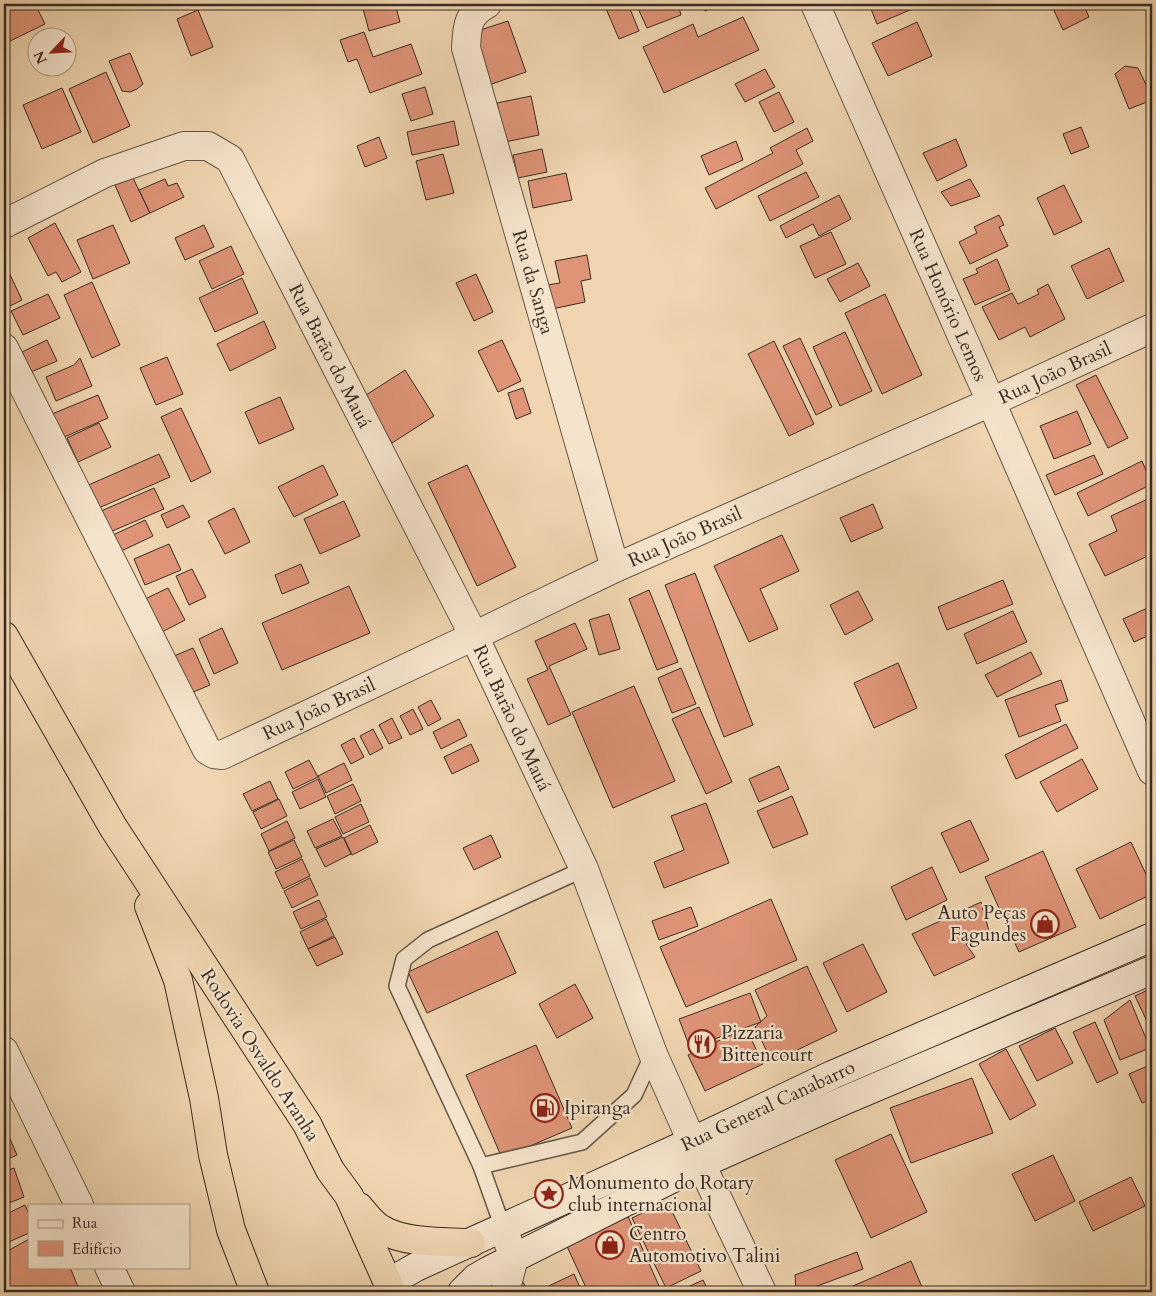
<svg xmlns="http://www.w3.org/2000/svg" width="1156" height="1296" font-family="Cardo,serif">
  <rect width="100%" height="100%" fill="#f0d5b0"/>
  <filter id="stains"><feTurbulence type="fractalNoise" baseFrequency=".004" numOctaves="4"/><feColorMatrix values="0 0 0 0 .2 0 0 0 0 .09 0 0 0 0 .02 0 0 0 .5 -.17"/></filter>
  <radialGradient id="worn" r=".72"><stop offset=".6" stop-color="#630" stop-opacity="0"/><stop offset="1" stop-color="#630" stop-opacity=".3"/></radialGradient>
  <g fill="#df9478" stroke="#372c25">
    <path d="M 4,4 L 35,4 L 45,24 L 4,44 Z"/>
    <path d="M 367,4 L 395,4 L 400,22 L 369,31 L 362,5 Z"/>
    <path d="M 604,4 L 628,4 L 639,31 L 619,39 Z"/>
    <path d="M 636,4 L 678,4 L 681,15 L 647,28 Z"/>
    <path d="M 702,4 L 722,4 L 705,11 Z"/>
    <path d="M 869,4 L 924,4 L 877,24 Z"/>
    <path d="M 1051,4 L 1083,4 L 1089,17 L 1063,30 Z"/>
    <path d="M 198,10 L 213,47 L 191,56 L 177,19 Z"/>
    <path d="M 743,17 L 759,50 L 664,93 L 643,47 L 693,24 L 698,37 Z"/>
    <path d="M 508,21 L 526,72 L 489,85 L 471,33 Z"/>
    <path d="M 917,22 L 932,56 L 888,76 L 872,43 Z"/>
    <path d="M 364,32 L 373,57 L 411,44 L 422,74 L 370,93 L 357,59 L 348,62 L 340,40 Z"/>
    <path d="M 130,53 L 143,84 L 137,89 L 130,92 L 122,91 L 109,61 Z"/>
    <path d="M 1125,66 L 1138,68 L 1152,97 L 1152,100 L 1129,109 L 1115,74 Z"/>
    <path d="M 765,69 L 775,87 L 745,102 L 735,84 Z"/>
    <path d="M 106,72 L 130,126 L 93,143 L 69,89 Z"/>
    <path d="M 425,87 L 433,114 L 411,121 L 402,94 Z"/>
    <path d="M 62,88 L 81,132 L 42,149 L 23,105 Z"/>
    <path d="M 779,92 L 794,122 L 774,132 L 759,102 Z"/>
    <path d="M 531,96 L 539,135 L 505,142 L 497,103 Z"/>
    <path d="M 454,121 L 459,145 L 412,155 L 407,132 Z"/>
    <path d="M 1081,127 L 1089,147 L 1071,154 L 1063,134 Z"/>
    <path d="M 807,128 L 813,141 L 796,150 L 803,164 L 716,209 L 705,188 L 773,153 L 770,148 Z"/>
    <path d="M 379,137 L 387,158 L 365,167 L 357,146 Z"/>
    <path d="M 956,139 L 967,166 L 937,181 L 923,153 Z"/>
    <path d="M 736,141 L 743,160 L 709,175 L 701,156 Z"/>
    <path d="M 542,149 L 547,172 L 518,178 L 513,155 Z"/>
    <path d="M 443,154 L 454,193 L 426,200 L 416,161 Z"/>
    <path d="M 806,172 L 819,197 L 770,221 L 758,196 Z"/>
    <path d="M 566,173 L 572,200 L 533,208 L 528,181 Z"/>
    <path d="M 133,178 L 150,213 L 131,222 L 115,185 Z"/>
    <path d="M 165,179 L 168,186 L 177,183 L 184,197 L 150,213 L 139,190 Z"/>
    <path d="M 970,179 L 980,196 L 951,206 L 941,192 Z"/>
    <path d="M 1064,185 L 1082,222 L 1054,235 L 1037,198 Z"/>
    <path d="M 839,195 L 851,219 L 819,236 L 813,224 L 786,238 L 780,226 Z"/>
    <path d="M 999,215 L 1004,225 L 999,227 L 1008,246 L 970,264 L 959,242 L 977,233 L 974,227 Z"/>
    <path d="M 55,223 L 81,272 L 62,282 L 56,272 L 48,276 L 28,238 Z"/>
    <path d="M 113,225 L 130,263 L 93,279 L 77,240 Z"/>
    <path d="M 204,225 L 214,247 L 185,260 L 175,238 Z"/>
    <path d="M 831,232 L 846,264 L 815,278 L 800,246 Z"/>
    <path d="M 231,246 L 244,274 L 212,289 L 199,261 Z"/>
    <path d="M 1109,248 L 1124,281 L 1087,299 L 1071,266 Z"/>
    <path d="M 587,255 L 591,279 L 581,281 L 585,302 L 552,309 L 547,285 L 560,283 L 555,261 Z"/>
    <path d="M 997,259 L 1010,290 L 975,305 L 963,279 L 978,273 L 976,269 Z"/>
    <path d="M 4,262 L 22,300 L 4,309 Z"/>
    <path d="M 858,263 L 870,286 L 840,302 L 827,279 Z"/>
    <path d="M 476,274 L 493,312 L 474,321 L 456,283 Z"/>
    <path d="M 242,278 L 258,313 L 215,332 L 199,298 Z"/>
    <path d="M 92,282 L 120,345 L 92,358 L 64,295 Z"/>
    <path d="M 1048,284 L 1065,319 L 1030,337 L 1025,327 L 999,340 L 982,307 L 1012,293 L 1018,304 L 1039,294 L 1037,290 Z"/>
    <path d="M 48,294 L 60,318 L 23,335 L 11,311 Z"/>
    <path d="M 885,294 L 922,375 L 882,394 L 845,313 Z"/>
    <path d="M 264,321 L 276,348 L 230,371 L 217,344 Z"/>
    <path d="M 845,332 L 872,391 L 840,406 L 813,347 Z"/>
    <path d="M 800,338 L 832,407 L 816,415 L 783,346 Z"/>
    <path d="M 47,340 L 57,361 L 31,372 L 22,352 Z"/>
    <path d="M 502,340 L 521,381 L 498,392 L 478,351 Z"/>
    <path d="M 774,341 L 814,424 L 789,436 L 748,354 Z"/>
    <path d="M 167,357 L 183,394 L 156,405 L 140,368 Z"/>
    <path d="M 80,358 L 92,386 L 56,401 L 46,377 L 74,365 Z"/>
    <path d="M 405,370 L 434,416 L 392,443 L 363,397 Z"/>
    <path d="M 1096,375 L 1128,438 L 1108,448 L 1076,385 Z"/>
    <path d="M 1152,379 L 1152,395 L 1146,382 Z"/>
    <path d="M 523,388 L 531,413 L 516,419 L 508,393 Z"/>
    <path d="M 98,395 L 108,418 L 62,438 L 52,414 Z"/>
    <path d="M 280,397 L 294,429 L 259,444 L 245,412 Z"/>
    <path d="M 181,408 L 211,472 L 191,482 L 161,417 Z"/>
    <path d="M 1077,411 L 1091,444 L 1054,459 L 1040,426 Z"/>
    <path d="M 99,423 L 111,447 L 78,462 L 67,438 Z"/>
    <path d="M 159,454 L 170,477 L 94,510 L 84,487 Z"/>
    <path d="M 1094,455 L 1103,474 L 1055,495 L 1046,475 Z"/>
    <path d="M 1142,461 L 1152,484 L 1088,516 L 1077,493 Z"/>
    <path d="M 323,465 L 338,495 L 294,517 L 278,487 Z"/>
    <path d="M 467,465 L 516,567 L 477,586 L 428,483 Z"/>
    <path d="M 154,488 L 164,509 L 110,532 L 101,511 Z"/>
    <path d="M 1152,497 L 1152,513 L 1150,514 L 1152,519 L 1152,554 L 1105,576 L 1089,544 L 1117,531 L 1111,516 Z"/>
    <path d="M 344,501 L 360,536 L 320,554 L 304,519 Z"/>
    <path d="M 873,504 L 883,528 L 851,542 L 840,518 Z"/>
    <path d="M 183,505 L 190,517 L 167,528 L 161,515 Z"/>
    <path d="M 234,508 L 250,542 L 225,554 L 208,521 Z"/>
    <path d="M 145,520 L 153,536 L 117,553 L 109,537 Z"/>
    <path d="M 782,535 L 799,571 L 760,589 L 778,629 L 749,642 L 714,566 Z"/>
    <path d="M 169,544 L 181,570 L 145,585 L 134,559 Z"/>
    <path d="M 301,564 L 309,583 L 282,594 L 275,575 Z"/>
    <path d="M 192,569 L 206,597 L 189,605 L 176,576 Z"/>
    <path d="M 695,573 L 753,725 L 724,737 L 665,585 Z"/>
    <path d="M 1003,580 L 1013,604 L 947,630 L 938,607 Z"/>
    <path d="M 349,586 L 370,633 L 282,670 L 262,623 Z"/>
    <path d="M 168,588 L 185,620 L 162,632 L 145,599 Z"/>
    <path d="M 649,590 L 678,662 L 657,670 L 629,599 Z"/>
    <path d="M 858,591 L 873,620 L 845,635 L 830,605 Z"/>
    <path d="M 1152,606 L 1152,634 L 1134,642 L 1123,619 Z"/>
    <path d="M 1013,611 L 1027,642 L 977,664 L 964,634 Z"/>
    <path d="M 609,614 L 620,649 L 599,655 L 589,620 Z"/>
    <path d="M 575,623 L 587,649 L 549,666 L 571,715 L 548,725 L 527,679 L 548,670 L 535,641 Z"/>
    <path d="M 222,628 L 238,663 L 214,674 L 199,639 Z"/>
    <path d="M 193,648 L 210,685 L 191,693 L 174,656 Z"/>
    <path d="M 1031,652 L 1042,674 L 997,697 L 985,675 Z"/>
    <path d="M 898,663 L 917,708 L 874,728 L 854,683 Z"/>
    <path d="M 681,668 L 696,704 L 672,713 L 658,678 Z"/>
    <path d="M 1061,680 L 1068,701 L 1055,705 L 1061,721 L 1019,737 L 1005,700 Z"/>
    <path d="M 634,686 L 675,781 L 613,808 L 572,712 Z"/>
    <path d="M 431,700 L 441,719 L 428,726 L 418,707 Z"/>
    <path d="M 699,707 L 732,782 L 706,794 L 672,719 Z"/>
    <path d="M 413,709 L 423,729 L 410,735 L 400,716 Z"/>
    <path d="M 392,718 L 402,738 L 389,744 L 379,725 Z"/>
    <path d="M 459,719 L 467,736 L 441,749 L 433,732 Z"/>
    <path d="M 1066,724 L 1078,748 L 1016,779 L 1005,755 Z"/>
    <path d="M 373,729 L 383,748 L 370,755 L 360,736 Z"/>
    <path d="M 354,738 L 364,757 L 351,764 L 341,745 Z"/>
    <path d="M 471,744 L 479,761 L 452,774 L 444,757 Z"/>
    <path d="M 1082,759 L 1098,789 L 1057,812 L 1040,782 Z"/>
    <path d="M 309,760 L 318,777 L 293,789 L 285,772 Z"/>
    <path d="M 344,763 L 352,780 L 326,793 L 318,776 Z"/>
    <path d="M 779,766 L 789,789 L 759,802 L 749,779 Z"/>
    <path d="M 318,779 L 326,797 L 300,809 L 292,792 Z"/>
    <path d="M 270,781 L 278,799 L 252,811 L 243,794 Z"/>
    <path d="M 353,784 L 361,801 L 335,814 L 327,796 Z"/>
    <path d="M 792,796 L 808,834 L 773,848 L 757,811 Z"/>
    <path d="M 279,799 L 287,816 L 261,829 L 253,812 Z"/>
    <path d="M 706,803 L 729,863 L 664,888 L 654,862 L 684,850 L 671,816 Z"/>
    <path d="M 361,804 L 369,822 L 343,834 L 335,817 Z"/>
    <path d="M 333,819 L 342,836 L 315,848 L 307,831 Z"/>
    <path d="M 970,820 L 989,860 L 960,873 L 941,833 Z"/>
    <path d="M 287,821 L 295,838 L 269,851 L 261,834 Z"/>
    <path d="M 370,825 L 378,842 L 352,855 L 344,838 Z"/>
    <path d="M 491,835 L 501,857 L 474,870 L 463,848 Z"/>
    <path d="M 343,837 L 351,854 L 325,867 L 316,849 Z"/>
    <path d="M 294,840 L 302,857 L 276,869 L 268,852 Z"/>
    <path d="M 1131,842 L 1152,887 L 1152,894 L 1100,919 L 1076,869 Z"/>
    <path d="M 1043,851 L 1076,927 L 1019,952 L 985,877 Z"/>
    <path d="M 302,859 L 310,876 L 283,889 L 275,872 Z"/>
    <path d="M 932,867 L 947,900 L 906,920 L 891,887 Z"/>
    <path d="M 310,878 L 318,895 L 292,908 L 284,891 Z"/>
    <path d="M 771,899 L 797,960 L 686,1007 L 660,947 Z"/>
    <path d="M 319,900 L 327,917 L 301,929 L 293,912 Z"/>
    <path d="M 981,902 L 989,931 L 966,944 L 975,957 L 934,976 L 912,934 Z"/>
    <path d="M 691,907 L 698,926 L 659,940 L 652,921 Z"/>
    <path d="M 326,919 L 334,936 L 308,949 L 300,932 Z"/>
    <path d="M 497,931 L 516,973 L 427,1013 L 408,972 Z"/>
    <path d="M 335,937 L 343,954 L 317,966 L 308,949 Z"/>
    <path d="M 863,944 L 887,992 L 847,1012 L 823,963 Z"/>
    <path d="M 807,966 L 837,1031 L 772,1062 L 755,1027 L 767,1016 L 755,990 Z"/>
    <path d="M 575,984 L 593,1018 L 557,1038 L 539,1004 Z"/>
    <path d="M 1152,988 L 1152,1032 L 1135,996 Z"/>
    <path d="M 750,993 L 761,1022 L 690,1048 L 679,1019 Z"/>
    <path d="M 1130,1000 L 1150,1048 L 1120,1060 L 1104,1020 Z"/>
    <path d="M 1095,1022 L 1118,1073 L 1097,1083 L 1073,1032 Z"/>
    <path d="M 746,1028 L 763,1064 L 705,1091 L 688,1055 Z"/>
    <path d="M 1055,1028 L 1073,1063 L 1037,1081 L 1019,1046 Z"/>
    <path d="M 536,1045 L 572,1128 L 502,1158 L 466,1075 Z"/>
    <path d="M 1006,1049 L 1036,1105 L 1010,1120 L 979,1064 Z"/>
    <path d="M 1152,1064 L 1152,1099 L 1142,1103 L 1129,1074 Z"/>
    <path d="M 972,1078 L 993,1133 L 911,1163 L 890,1108 Z"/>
    <path d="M 4,1125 L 17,1155 L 4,1161 Z"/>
    <path d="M 891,1134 L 927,1212 L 871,1238 L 835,1160 Z"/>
    <path d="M 1053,1155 L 1075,1201 L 1035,1221 L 1012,1174 Z"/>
    <path d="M 14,1168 L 24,1197 L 4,1205 L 4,1171 Z"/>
    <path d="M 1131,1177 L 1145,1206 L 1093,1231 L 1079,1202 Z"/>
    <path d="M 667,1201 L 701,1271 L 666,1288 L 632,1218 Z"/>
    <path d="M 25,1205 L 29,1214 L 29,1233 L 4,1244 L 4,1215 Z"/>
    <path d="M 625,1210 L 660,1288 L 650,1292 L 588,1292 L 565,1242 Z"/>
    <path d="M 29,1239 L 29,1267 L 70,1267 L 80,1292 L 4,1292 L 4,1253 Z"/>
    <path d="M 857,1252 L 863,1269 L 801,1292 L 796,1292 L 795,1275 Z"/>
    <path d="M 911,1261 L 924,1292 L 839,1292 Z"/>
    <path d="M 574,1274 L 582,1292 L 536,1292 Z"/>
    <path d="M 703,1280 L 709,1292 L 677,1292 Z"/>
    <path d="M 523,1282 L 528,1292 L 506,1292 L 505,1291 Z"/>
  </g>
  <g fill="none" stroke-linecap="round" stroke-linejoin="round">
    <defs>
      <g id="service">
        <path d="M 481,1166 L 397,986 L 404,959 L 428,940 L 584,869"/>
        <path d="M 503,1228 L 481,1166 L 582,1142 L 634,1095 L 653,1054"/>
      </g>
      <g id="minor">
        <path d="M 487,4 C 467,15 467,27 466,48 L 615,568"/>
        <path d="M 4,224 L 105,173 L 184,146 L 208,146 L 230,159 L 474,636 L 222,755 L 214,754 L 207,750 L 4,348"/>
        <path d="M 991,402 L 1152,771"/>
        <path d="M 4,1051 L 79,1205"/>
        <path d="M 701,1164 L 762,1292"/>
        <path d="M 503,1228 L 514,1258 L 505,1292"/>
        <path d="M 109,1267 L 121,1292"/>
      </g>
      <g id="tertiary">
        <path d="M 815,4 L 991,402"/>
        <path d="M 701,1162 L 653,1054 L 584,869 L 474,636 L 615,568 L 991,402 L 1152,328"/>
      </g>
      <g id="secondary">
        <path d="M 388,1283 L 416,1267 L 691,1142 L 832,1075 L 1152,937"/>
        <path d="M 462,1292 L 476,1278 L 490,1270 L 701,1164 L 843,1101 L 1152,970"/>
      </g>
      <g id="trunk">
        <path d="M 4,636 L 113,827 L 307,1124 L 330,1170 L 349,1196 L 392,1292"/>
        <path d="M 149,906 L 178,980 L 204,1098 L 213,1155 L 231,1230 L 255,1292"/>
        <path d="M 359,1207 C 365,1214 372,1224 381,1229 C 403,1243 445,1242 471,1243"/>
      </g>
    </defs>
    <use href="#service" stroke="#655648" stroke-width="18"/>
    <use href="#minor" stroke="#655648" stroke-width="30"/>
    <use href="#tertiary" stroke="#655648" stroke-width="30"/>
    <use href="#secondary" stroke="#372c25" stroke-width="30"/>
    <use href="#trunk" stroke="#372c25" stroke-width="30"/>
    <use href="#service" stroke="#f5e4cc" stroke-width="15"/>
    <use href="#minor" stroke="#f5e4cc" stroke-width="28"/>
    <use href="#tertiary" stroke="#f5e4cc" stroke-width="28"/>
    <use href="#secondary" stroke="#f5e4cc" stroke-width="28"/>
    <use href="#trunk" stroke="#f0d5b0" stroke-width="28"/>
  </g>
  <defs>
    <symbol id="shop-ring" viewBox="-11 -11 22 22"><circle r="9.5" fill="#f5e4cc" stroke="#8f2418" stroke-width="1.5"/><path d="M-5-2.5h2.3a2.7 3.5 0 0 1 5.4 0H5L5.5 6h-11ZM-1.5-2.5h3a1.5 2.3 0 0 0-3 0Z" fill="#8f2418"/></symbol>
    <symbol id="restaurant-ring" viewBox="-11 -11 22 22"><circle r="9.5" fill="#f5e4cc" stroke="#8f2418" stroke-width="1.5"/><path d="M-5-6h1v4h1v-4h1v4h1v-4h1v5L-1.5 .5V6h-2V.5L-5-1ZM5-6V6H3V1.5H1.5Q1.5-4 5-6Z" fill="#8f2418"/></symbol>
    <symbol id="fuel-ring" viewBox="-11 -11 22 22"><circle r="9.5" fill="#f5e4cc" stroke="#8f2418" stroke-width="1.5"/><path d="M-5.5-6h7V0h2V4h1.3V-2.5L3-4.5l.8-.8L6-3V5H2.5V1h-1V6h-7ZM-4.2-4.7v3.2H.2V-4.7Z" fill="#8f2418"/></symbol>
    <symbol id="sight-ring" viewBox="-11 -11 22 22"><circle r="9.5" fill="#f5e4cc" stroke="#8f2418" stroke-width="1.5"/><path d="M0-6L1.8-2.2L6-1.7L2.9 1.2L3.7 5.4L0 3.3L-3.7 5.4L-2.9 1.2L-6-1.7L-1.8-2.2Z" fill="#8f2418"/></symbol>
  </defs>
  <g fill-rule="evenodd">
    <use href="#shop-ring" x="1029" y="908" width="32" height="32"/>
    <use href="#restaurant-ring" x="686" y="1028" width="32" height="32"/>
    <use href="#fuel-ring" x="529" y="1092" width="32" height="32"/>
    <use href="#sight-ring" x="533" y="1178" width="32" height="32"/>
    <use href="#shop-ring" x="594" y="1229" width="32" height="32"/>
  </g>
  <g text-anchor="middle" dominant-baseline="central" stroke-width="4.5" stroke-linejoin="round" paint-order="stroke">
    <g font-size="19" fill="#372c25" stroke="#f5e4cc">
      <text transform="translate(533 282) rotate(74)">Rua da Sanga</text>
      <text transform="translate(948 305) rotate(66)">Rua Honório Lemos</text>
      <text transform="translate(330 356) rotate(63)">Rua Barão do Mauá</text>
      <text transform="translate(1055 373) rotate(-25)">Rua João Brasil</text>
      <text transform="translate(685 537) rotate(-24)">Rua João Brasil</text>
      <text transform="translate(319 709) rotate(-25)">Rua João Brasil</text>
      <text transform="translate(512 718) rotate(65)">Rua Barão do Mauá</text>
      <text transform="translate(260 1055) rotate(57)">Rodovia Osvaldo Aranha</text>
      <text transform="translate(768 1106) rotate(-25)">Rua General Canabarro</text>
    </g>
    <g font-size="19" fill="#372c25" stroke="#f5e4cc" text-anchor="start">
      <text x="1026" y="913" text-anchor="end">Auto Peças<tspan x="1026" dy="22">Fagundes</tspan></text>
      <text x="721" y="1033">Pizzaria<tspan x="721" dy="22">Bittencourt</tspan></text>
      <text x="564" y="1108">Ipiranga</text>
      <text x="568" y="1183">Monumento do Rotary<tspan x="568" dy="22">club internacional</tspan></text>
      <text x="629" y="1234">Centro<tspan x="629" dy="22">Automotivo Talini</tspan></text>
    </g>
  </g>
  <rect width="1156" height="1296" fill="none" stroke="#f0d5b0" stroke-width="20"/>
  <rect x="5" y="5" width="1146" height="1286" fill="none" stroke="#372c25" stroke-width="2.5"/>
  <rect x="10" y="10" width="1136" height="1276" fill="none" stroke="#372c25"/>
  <rect x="28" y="1204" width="162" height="65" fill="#f5e4cc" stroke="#a99a89"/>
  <rect x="38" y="1220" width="25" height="8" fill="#f5e4cc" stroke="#a99a89"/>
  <text x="72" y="1228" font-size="15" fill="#372c25">Rua</text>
  <rect x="38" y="1241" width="25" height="15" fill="#df9478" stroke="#a99a89"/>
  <text x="72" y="1254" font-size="15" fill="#372c25">Edifício</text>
  <g transform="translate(52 52) rotate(245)"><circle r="24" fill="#f5e4cc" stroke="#a99a89"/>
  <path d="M0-4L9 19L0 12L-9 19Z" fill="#8f2418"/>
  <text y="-8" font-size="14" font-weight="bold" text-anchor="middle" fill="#372c25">N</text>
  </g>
  <rect width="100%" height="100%" filter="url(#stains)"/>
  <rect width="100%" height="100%" fill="url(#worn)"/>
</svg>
